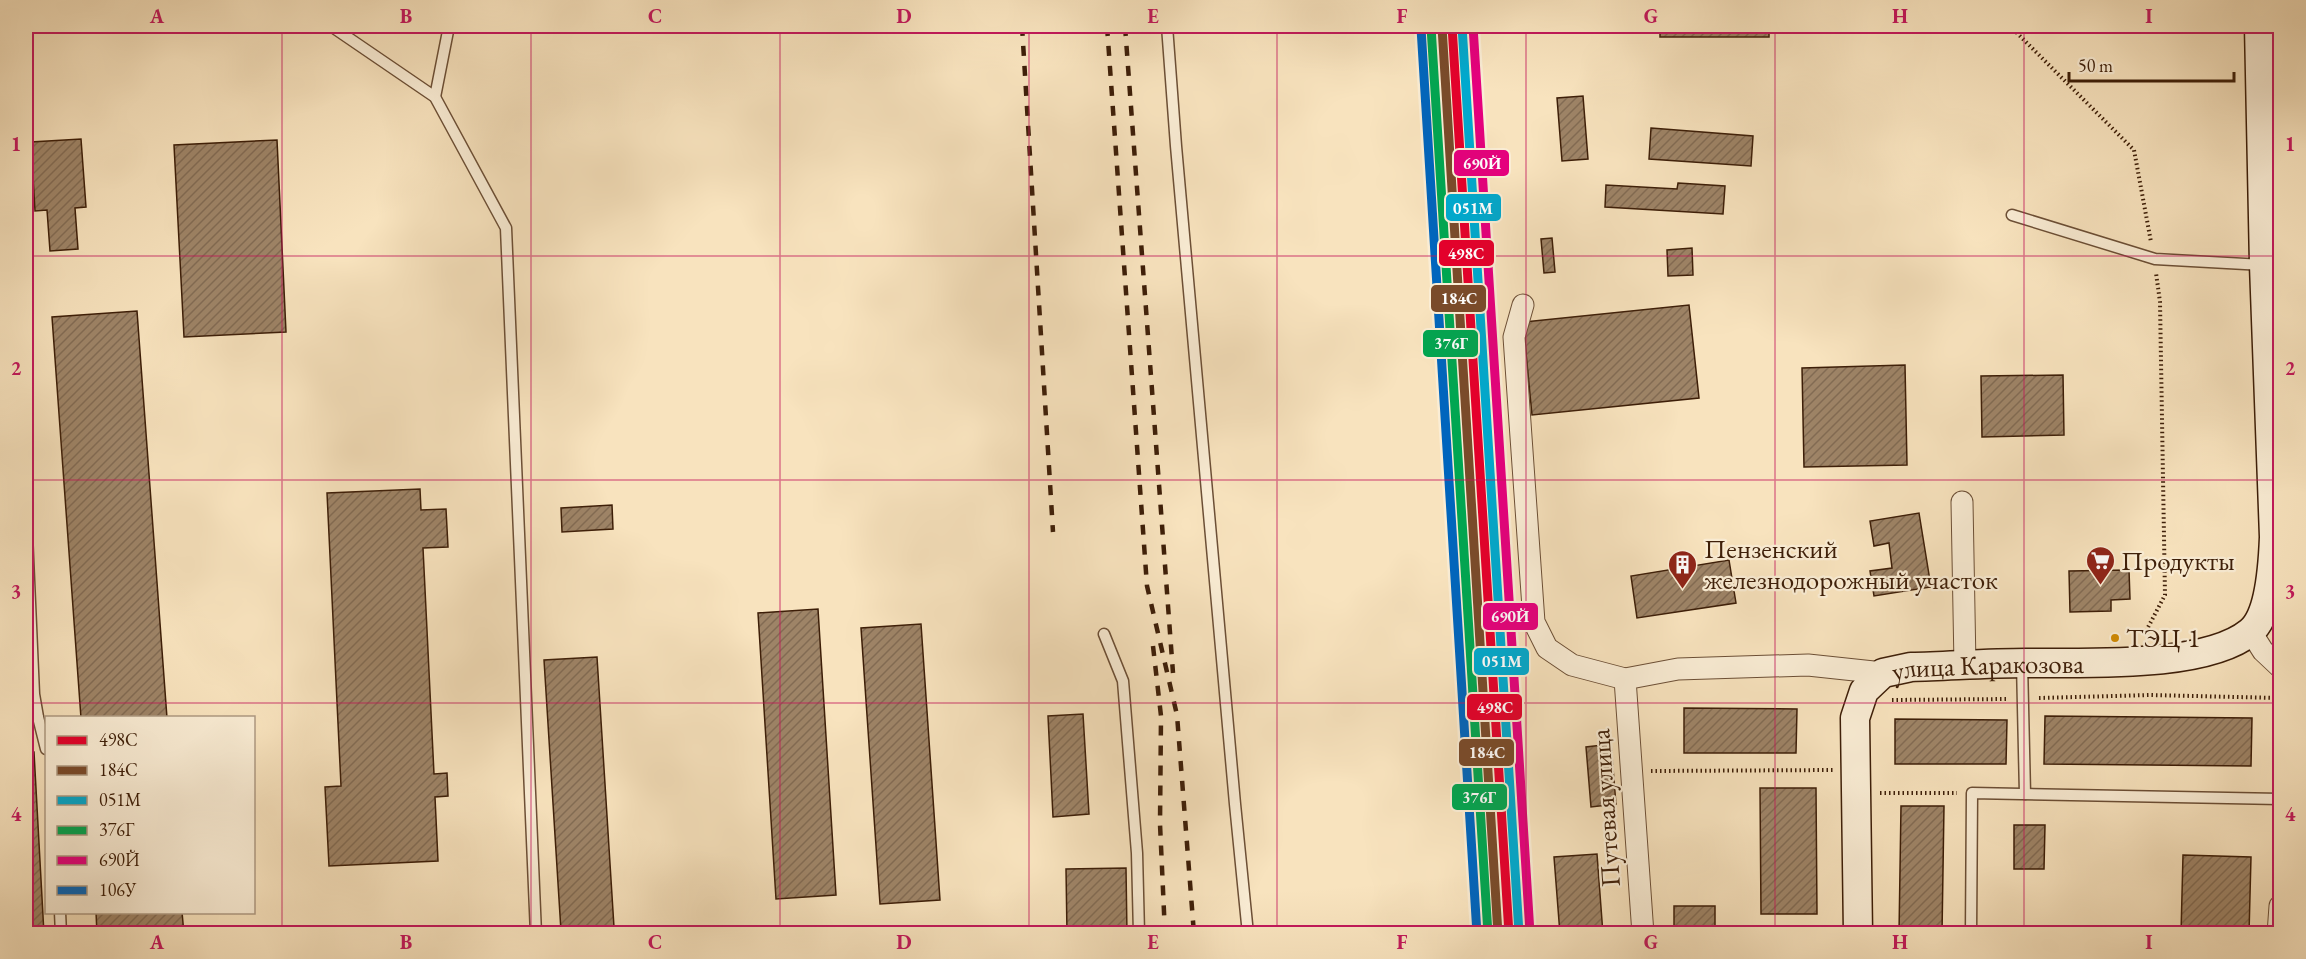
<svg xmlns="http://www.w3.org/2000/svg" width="2306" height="959" font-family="'EB Garamond',serif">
  <defs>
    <pattern id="building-hatch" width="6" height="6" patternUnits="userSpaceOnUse" patternTransform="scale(1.5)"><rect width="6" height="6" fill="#9e8467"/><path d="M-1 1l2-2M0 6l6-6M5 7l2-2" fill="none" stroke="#826b53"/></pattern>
  </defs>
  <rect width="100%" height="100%" fill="#f8e3be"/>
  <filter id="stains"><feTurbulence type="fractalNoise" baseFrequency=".00333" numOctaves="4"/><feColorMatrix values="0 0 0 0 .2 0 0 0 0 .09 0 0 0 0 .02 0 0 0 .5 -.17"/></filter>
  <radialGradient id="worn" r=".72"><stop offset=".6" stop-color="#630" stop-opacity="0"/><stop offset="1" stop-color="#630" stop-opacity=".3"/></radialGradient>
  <g fill="url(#building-hatch)" stroke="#3d1e08" stroke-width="1.5">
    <rect x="1660" y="26" width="109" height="11"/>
    <path d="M 1583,96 L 1588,159 L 1562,161 L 1557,98 Z"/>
    <path d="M 1651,128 L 1753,136 L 1751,166 L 1649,159 Z"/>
    <path d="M 81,139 L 86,207 L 75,208 L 78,249 L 50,251 L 47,210 L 35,211 L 31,142 Z"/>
    <path d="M 277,140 L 286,332 L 184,337 L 174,145 Z"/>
    <path d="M 1678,183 L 1725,186 L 1723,214 L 1605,207 L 1606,185 L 1677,189 Z"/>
    <path d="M 1552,238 L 1555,272 L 1544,273 L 1541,239 Z"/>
    <path d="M 1692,248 L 1693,275 L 1668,276 L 1667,250 Z"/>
    <path d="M 1689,305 L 1699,398 L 1532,415 L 1523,322 Z"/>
    <path d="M 137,311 L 167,718 L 81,718 L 52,317 Z"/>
    <path d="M 1905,365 L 1907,465 L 1804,467 L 1802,368 Z"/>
    <path d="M 2063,375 L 2064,435 L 1982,437 L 1981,376 Z"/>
    <path d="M 420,489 L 421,510 L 446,509 L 448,547 L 423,548 L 434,774 L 447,773 L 448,796 L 435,797 L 438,861 L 329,866 L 325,787 L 341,786 L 327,493 Z"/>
    <path d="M 612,505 L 613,529 L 562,532 L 561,508 Z"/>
    <path d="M 1919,513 L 1931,587 L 1874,596 L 1870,571 L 1892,568 L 1889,543 L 1874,546 L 1870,521 Z"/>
    <path d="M 1729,560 L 1736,603 L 1637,618 L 1631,576 Z"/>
    <path d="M 2129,570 L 2130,599 L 2111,600 L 2111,611 L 2070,612 L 2069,571 Z"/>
    <path d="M 818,609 L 836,895 L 776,899 L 758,613 Z"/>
    <path d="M 921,624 L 940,900 L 880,904 L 861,628 Z"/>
    <path d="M 597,657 L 614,927 L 561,931 L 544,660 Z"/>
    <path d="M 1684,708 L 1797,709 L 1796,753 L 1684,753 Z"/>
    <path d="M 1083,714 L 1089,814 L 1053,817 L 1048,716 Z"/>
    <path d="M 2045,716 L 2252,718 L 2251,766 L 2044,764 Z"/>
    <path d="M 1895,719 L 2007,720 L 2006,764 L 1895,764 Z"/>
    <path d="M 1611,744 L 1616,804 L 1591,807 L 1586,747 Z"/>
    <path d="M 34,752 L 44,934 L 26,934 L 26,753 Z"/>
    <path d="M 1760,788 L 1816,788 L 1817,914 L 1761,914 Z"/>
    <path d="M 1901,806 L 1944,806 L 1942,934 L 1899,934 Z"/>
    <path d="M 2014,825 L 2045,825 L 2044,869 L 2014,869 Z"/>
    <path d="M 1597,854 L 1603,934 L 1560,934 L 1554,857 Z"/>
    <path d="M 2183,855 L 2251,857 L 2249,934 L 2181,934 Z"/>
    <path d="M 1126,868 L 1127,934 L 1067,934 L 1066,869 Z"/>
    <path d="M 1674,906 L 1715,906 L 1715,933 L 1732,934 L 1674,934 Z"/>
    <path d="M 96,912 L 182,912 L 184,934 L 97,934 Z"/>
  </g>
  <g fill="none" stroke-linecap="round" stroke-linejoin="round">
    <defs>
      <g id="lane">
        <path d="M 331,26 L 435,97 L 506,228 L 536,934"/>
        <path d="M 1167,26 L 1176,146 L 1235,804 L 1248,934"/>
        <path d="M 435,97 L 449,26"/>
        <path d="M 2012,215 L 2155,259 L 2263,265"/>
        <path d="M 26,511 L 34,694 L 38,717 L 46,749"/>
        <path d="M 1104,634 L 1123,681 L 1137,853 L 1139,934"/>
        <path d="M 2022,663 L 2025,794"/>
        <path d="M 60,912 L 61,934"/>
        <path d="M 1971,934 L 1972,793 L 2280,799"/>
      </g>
      <g id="street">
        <path d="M 1523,305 L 1514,337 L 1534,622 L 1547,648 L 1572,665 L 1625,679 L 1678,669 L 1808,665 L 1883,673"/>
        <path d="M 1962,502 L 1965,665"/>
        <path d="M 2251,632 L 2263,651 L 2280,667"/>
        <path d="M 1625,679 L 1643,934"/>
        <path d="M 2278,934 L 2280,906"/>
      </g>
      <g id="secondary">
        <path id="s1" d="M 1858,934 L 1855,718 L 1864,691 L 1883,673 L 1911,667 C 1950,666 1988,663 2026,663 C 2083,662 2205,669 2250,632 C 2271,615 2273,562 2274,537 L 2264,265 L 2259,26"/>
      </g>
    </defs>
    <use href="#lane" stroke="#6c4f36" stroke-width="13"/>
    <use href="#street" stroke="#6c4f36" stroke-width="23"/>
    <use href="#secondary" stroke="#3d1e08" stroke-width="31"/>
    <g stroke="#3d1e08" stroke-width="4" stroke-dasharray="1.5 3" stroke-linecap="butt">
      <path d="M 2010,26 L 2134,150 L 2151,242"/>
      <path d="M 2144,635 L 2165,595 L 2160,302 L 2156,273"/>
      <path d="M 2039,698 L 2150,695 L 2280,698"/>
      <path d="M 1892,700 L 2007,699"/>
      <path d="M 1651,771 L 1833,770"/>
      <path d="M 1880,793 L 1957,793"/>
    </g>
    <use href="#lane" stroke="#faedd5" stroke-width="10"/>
    <use href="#street" stroke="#faedd5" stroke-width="21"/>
    <use href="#secondary" stroke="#faedd5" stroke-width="28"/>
    <g stroke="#3d1e08" stroke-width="4.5" stroke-dasharray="10 10" stroke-linecap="butt">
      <path d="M 1022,26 L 1053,532"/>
      <path d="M 1107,26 L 1147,586 L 1177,715 L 1194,934"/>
      <path d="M 1125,26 L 1173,673"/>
      <path d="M 1153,646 L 1161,716 L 1160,824 L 1165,934"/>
    </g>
    <defs>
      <path id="rail-1" d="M 1452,26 L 1509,934"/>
      <path id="rail-2" d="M 1442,27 L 1498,934"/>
      <path id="rail-3" d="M 1462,26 L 1519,933"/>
      <path id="rail-4" d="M 1431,27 L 1488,934"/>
      <path id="rail-5" d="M 1473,26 L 1530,933"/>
      <path id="rail-6" d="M 1421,28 L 1477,934"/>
    </defs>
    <use href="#rail-1" stroke="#faedd5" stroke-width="14"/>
    <use href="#rail-2" stroke="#faedd5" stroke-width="14"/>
    <use href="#rail-3" stroke="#faedd5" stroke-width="14"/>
    <use href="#rail-4" stroke="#faedd5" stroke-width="14"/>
    <use href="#rail-5" stroke="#faedd5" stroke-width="14"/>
    <use href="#rail-6" stroke="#faedd5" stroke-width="14"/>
    <use href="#rail-1" stroke="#e4002b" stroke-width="9"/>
    <use href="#rail-2" stroke="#7a4b2a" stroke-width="9"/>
    <use href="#rail-3" stroke="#00a9ce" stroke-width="9"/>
    <use href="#rail-4" stroke="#00a651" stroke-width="9"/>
    <use href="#rail-5" stroke="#e5007d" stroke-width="9"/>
    <use href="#rail-6" stroke="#0065bd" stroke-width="9"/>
  </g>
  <path fill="none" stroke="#c2185b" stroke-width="1.5" stroke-opacity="0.55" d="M 282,26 L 282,934M 531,26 L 531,934M 780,26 L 780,934M 1029,26 L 1029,934M 1277,26 L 1277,934M 1526,26 L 1526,934M 1775,26 L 1775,934M 2024,26 L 2024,934M 26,256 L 2280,256M 26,480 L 2280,480M 26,703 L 2280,703"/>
  <defs>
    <symbol id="supermarket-pin" viewBox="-11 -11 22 30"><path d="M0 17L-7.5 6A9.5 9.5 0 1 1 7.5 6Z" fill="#8f2418" stroke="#faedd5"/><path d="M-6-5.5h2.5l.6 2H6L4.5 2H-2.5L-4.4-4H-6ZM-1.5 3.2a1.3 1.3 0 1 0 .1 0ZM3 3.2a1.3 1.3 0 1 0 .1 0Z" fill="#fff"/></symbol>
    <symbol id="building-pin" viewBox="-11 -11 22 30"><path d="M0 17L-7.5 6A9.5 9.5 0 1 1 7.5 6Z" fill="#8f2418" stroke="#faedd5"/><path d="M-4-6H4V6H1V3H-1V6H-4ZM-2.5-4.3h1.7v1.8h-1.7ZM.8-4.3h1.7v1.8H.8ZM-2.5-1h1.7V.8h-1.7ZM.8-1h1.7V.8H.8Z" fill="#fff"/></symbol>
  </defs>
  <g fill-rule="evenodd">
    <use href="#supermarket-pin" x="2084" y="544" width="33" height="45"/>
    <use href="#building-pin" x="1666" y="548" width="33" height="45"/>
  </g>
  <circle fill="#d28b02" stroke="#faedd5" stroke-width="2" cx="2115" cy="638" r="5"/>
  <g text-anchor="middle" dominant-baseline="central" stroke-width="4.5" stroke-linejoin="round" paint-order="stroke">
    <g font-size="26" fill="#3d1e08" stroke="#faedd5" text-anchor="start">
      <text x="2126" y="638">ТЭЦ-1</text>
    </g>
    <g font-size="27" fill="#3d1e08" stroke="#faedd5" text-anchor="start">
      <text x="1704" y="548">Пензенский<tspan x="1704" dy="31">железнодорожный участок</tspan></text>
      <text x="2121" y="560">Продукты</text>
    </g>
    <g font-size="27" fill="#3d1e08" stroke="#faedd5">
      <text stroke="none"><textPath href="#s1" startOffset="376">улица Каракозова</textPath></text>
      <text transform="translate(1605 808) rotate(-94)">Путевая улица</text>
    </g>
  </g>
  <g stroke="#faedd5" stroke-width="2">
    <rect x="1453" y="149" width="57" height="28" rx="6" fill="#e5007d"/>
    <rect x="1445" y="193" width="57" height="29" rx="6" fill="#00a9ce"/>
    <rect x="1438" y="239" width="57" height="28" rx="6" fill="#e4002b"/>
    <rect x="1430" y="284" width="57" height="29" rx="6" fill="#7a4b2a"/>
    <rect x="1422" y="329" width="57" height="29" rx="6" fill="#00a651"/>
    <rect x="1482" y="602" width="57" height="29" rx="6" fill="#e5007d"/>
    <rect x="1473" y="647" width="57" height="29" rx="6" fill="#00a9ce"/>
    <rect x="1466" y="693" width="57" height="28" rx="6" fill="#e4002b"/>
    <rect x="1458" y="738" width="57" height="29" rx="6" fill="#7a4b2a"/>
    <rect x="1451" y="783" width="57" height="28" rx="6" fill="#00a651"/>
  </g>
  <g font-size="16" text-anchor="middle" font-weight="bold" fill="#fff">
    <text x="1482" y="169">690Й</text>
    <text x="1473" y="214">051М</text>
    <text x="1466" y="259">498С</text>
    <text x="1459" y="304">184С</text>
    <text x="1451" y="349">376Г</text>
    <text x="1510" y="622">690Й</text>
    <text x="1502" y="667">051М</text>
    <text x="1495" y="713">498С</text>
    <text x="1487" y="758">184С</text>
    <text x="1479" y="803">376Г</text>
  </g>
  <rect width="2306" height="959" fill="none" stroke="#f8e3be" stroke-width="66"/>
  <rect x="45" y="716" width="210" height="198" fill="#faedd5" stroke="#ae9a83" stroke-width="1.5"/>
  <rect x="57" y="736" width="30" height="9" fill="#e4002b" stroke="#ae9a83" stroke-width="1.5"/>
  <text x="99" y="746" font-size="18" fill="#3d1e08">498С</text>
  <rect x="57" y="766" width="30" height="9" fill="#7a4b2a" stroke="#ae9a83" stroke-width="1.5"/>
  <text x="99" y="776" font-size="18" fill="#3d1e08">184С</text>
  <rect x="57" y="796" width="30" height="9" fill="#00a9ce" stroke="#ae9a83" stroke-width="1.5"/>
  <text x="99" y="806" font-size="18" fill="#3d1e08">051М</text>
  <rect x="57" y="826" width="30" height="9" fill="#00a651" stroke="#ae9a83" stroke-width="1.5"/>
  <text x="99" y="836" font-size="18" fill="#3d1e08">376Г</text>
  <rect x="57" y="856" width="30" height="9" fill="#e5007d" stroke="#ae9a83" stroke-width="1.5"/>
  <text x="99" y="866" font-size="18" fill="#3d1e08">690Й</text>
  <rect x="57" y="886" width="30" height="9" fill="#0065bd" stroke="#ae9a83" stroke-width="1.5"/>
  <text x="99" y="896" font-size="18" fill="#3d1e08">106У</text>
  <path d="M2069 72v9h165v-9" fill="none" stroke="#3d1e08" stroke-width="3"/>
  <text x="2078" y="72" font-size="18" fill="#3d1e08" stroke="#faedd5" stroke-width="4.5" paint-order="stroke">50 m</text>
  <rect x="33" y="33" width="2240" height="893" fill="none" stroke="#c2185b" stroke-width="2"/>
  <g font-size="20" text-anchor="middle" font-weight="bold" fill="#c2185b">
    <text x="157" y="23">A</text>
    <text x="406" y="23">B</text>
    <text x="655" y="23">C</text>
    <text x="904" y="23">D</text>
    <text x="1153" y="23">E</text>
    <text x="1402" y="23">F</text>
    <text x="1651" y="23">G</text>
    <text x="1900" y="23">H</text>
    <text x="2149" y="23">I</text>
    <text x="16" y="151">1</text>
    <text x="2290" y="151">1</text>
    <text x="16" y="375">2</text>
    <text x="2290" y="375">2</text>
    <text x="16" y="598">3</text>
    <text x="2290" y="598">3</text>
    <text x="16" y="821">4</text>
    <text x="2290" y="821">4</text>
    <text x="157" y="949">A</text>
    <text x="406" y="949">B</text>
    <text x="655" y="949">C</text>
    <text x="904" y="949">D</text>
    <text x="1153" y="949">E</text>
    <text x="1402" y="949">F</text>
    <text x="1651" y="949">G</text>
    <text x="1900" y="949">H</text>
    <text x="2149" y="949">I</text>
  </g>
  <rect width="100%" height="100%" filter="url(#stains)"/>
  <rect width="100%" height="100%" fill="url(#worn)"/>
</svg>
